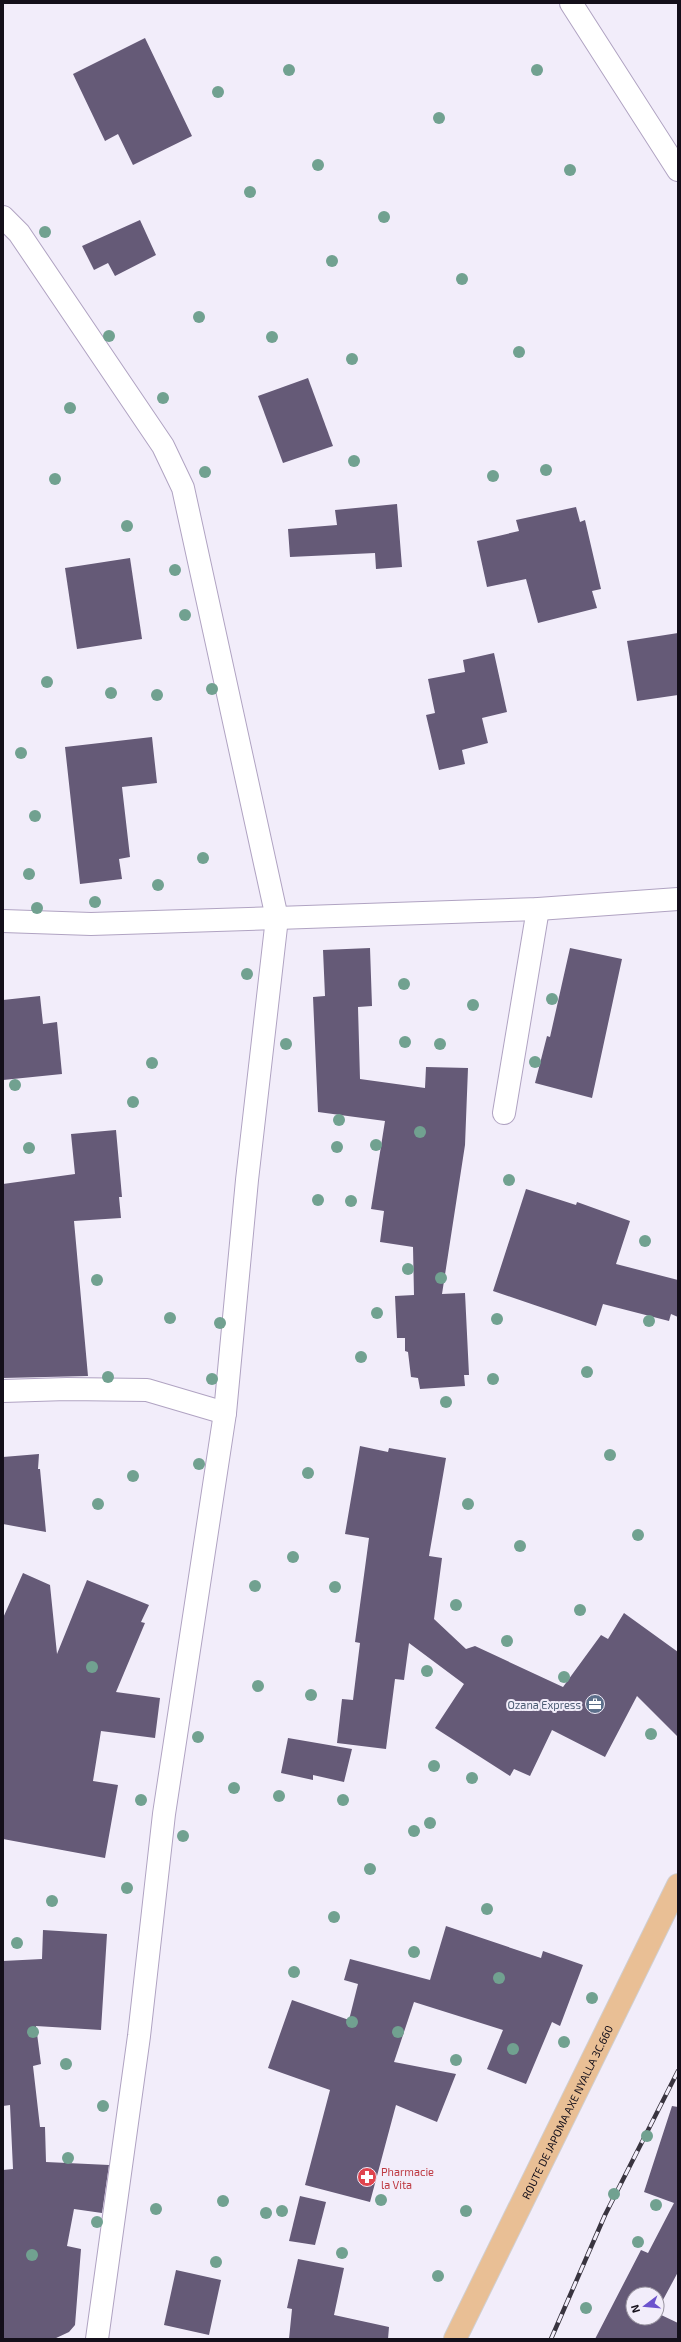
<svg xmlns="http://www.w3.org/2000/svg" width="681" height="2342" font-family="'Exo 2',sans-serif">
  <rect width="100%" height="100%" fill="#f2edfa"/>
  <g fill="#655a77">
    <path d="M 145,38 L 192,136 L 133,165 L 118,134 L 105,141 L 73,74 Z"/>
    <path d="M 140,220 L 156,255 L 115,276 L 108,263 L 94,270 L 82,246 Z"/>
    <path d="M 308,378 L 333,446 L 283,463 L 258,396 Z"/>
    <path d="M 397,504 L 402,567 L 376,569 L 375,553 L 290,557 L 288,529 L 337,525 L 335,510 Z"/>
    <path d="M 576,507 L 580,522 L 585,520 L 601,589 L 592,591 L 597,608 L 538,623 L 526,579 L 487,587 L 477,541 L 519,531 L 516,520 Z"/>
    <path d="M 130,558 L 142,639 L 77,649 L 65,568 Z"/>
    <path d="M 678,633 L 678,695 L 637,701 L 627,641 Z"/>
    <path d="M 494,653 L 507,712 L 482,718 L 488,743 L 462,750 L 465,764 L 439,770 L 426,715 L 435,713 L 428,679 L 465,672 L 463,660 Z"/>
    <path d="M 152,737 L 157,783 L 122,787 L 130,857 L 119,859 L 122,879 L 80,884 L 65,747 Z"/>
    <path d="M 370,948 L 372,1006 L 358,1007 L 360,1079 L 425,1088 L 426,1067 L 468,1068 L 465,1145 L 442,1294 L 465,1293 L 469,1375 L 464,1375 L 465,1386 L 420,1389 L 418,1378 L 411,1377 L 408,1352 L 405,1351 L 405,1338 L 397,1338 L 395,1296 L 414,1295 L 413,1247 L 380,1242 L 384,1211 L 371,1209 L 385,1121 L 318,1112 L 313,997 L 325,996 L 323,950 Z"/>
    <path d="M 570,948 L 622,959 L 592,1098 L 535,1083 L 547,1036 L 550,1037 Z"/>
    <path d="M 40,996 L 43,1024 L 57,1022 L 62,1074 L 3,1080 L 3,1000 Z"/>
    <path d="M 116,1130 L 122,1197 L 119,1197 L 121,1218 L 74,1221 L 88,1376 L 3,1378 L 3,1184 L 75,1174 L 71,1134 Z"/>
    <path d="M 526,1189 L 576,1205 L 577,1202 L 630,1221 L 616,1264 L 678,1280 L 678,1317 L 671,1314 L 669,1321 L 603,1304 L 596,1326 L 493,1291 Z"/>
    <path d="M 360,1446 L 388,1452 L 389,1448 L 446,1458 L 429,1556 L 442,1558 L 434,1619 L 466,1649 L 475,1646 L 563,1687 L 601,1635 L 608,1639 L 624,1613 L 678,1652 L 678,1737 L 637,1696 L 605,1757 L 552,1730 L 530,1776 L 514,1769 L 510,1776 L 435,1728 L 464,1684 L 409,1643 L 404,1680 L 395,1679 L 386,1749 L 337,1743 L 342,1699 L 353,1700 L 360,1643 L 355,1642 L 369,1538 L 345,1534 Z"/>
    <path d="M 39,1454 L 38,1469 L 40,1469 L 46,1532 L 3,1524 L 3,1457 Z"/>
    <path d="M 23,1573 L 50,1585 L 57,1654 L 87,1580 L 149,1605 L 141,1622 L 145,1623 L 116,1692 L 160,1698 L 155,1738 L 101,1731 L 93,1781 L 118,1785 L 105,1858 L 3,1839 L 3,1618 Z"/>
    <path d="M 288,1738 L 352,1749 L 344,1782 L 313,1775 L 313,1780 L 281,1773 Z"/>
    <path d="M 446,1926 L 541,1958 L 543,1951 L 583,1965 L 560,2026 L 552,2022 L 526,2084 L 487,2069 L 503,2030 L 414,2002 L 394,2062 L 456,2074 L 437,2122 L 396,2105 L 370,2202 L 305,2185 L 330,2090 L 268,2068 L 292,2000 L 349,2020 L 358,1984 L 344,1980 L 350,1959 L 430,1980 Z"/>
    <path d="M 43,1930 L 107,1934 L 101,2030 L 36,2026 L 41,2064 L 33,2066 L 40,2127 L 45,2127 L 46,2162 L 109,2165 L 102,2213 L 74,2209 L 67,2246 L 81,2249 L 75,2325 L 69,2332 L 54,2339 L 3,2339 L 3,2170 L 13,2169 L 10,2105 L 3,2106 L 3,1961 L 42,1959 Z"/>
    <path d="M 672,2106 L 678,2107 L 678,2272 L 657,2311 L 657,2294 L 633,2294 L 633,2318 L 657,2318 L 657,2313 L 678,2323 L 678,2339 L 595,2339 L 641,2250 L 648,2253 L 674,2203 L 644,2192 Z"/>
    <path d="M 300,2196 L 326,2202 L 315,2245 L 289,2241 Z"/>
    <path d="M 298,2259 L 344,2268 L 334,2315 L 389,2327 L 388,2339 L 289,2339 L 292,2309 L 287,2308 Z"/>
    <path d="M 176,2270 L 221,2280 L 209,2335 L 164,2325 Z"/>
  </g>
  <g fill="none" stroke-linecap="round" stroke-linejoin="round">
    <defs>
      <g id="street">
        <path d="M 571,3 L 678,170"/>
        <path d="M 3,217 L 19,233 L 163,446 L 183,488 L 277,918 L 247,1180 L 225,1413 L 164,1814 L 139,2036 L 97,2339"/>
        <path d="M 3,921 L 91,924 L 277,918 L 538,909 L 678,899"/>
        <path d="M 504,1113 L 538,909"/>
        <path d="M 3,1391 L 67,1389 L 147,1390 L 225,1413"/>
      </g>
      <g id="primary">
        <path id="s1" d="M 455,2339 L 678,1885"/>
      </g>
    </defs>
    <use href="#street" stroke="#b0a3c2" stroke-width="24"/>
    <use href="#primary" stroke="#d0cfd1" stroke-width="24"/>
    <use href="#street" stroke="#fff" stroke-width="22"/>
    <use href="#primary" stroke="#e9bf95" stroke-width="22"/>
    <defs>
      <path id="rail" d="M 551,2339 L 605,2215 L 678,2071"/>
    </defs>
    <use href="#rail" stroke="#39343f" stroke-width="4.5"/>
    <use href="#rail" stroke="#f2edfa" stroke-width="3" stroke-dasharray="9" stroke-linecap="butt"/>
  </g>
  <g fill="#71a190">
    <circle cx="289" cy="70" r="6"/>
    <circle cx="537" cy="70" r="6"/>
    <circle cx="218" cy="92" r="6"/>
    <circle cx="439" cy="118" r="6"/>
    <circle cx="318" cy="165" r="6"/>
    <circle cx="570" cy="170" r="6"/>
    <circle cx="250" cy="192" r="6"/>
    <circle cx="384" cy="217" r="6"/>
    <circle cx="45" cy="232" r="6"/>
    <circle cx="332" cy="261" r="6"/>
    <circle cx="462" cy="279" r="6"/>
    <circle cx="199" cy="317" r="6"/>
    <circle cx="109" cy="336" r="6"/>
    <circle cx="272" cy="337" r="6"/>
    <circle cx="519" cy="352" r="6"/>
    <circle cx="352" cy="359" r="6"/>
    <circle cx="163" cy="398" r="6"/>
    <circle cx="70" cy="408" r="6"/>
    <circle cx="354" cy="461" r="6"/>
    <circle cx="546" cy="470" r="6"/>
    <circle cx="205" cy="472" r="6"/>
    <circle cx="493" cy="476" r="6"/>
    <circle cx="55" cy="479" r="6"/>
    <circle cx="127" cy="526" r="6"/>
    <circle cx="175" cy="570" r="6"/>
    <circle cx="185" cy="615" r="6"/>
    <circle cx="47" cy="682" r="6"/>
    <circle cx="212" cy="689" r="6"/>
    <circle cx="111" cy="693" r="6"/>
    <circle cx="157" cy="695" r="6"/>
    <circle cx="21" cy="753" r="6"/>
    <circle cx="35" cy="816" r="6"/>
    <circle cx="203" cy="858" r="6"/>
    <circle cx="29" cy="874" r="6"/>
    <circle cx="158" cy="885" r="6"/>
    <circle cx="95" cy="902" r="6"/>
    <circle cx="37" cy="908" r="6"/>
    <circle cx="247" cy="974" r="6"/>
    <circle cx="404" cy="984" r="6"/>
    <circle cx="552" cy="999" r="6"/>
    <circle cx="473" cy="1005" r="6"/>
    <circle cx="405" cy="1042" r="6"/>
    <circle cx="286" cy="1044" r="6"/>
    <circle cx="440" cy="1044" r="6"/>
    <circle cx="535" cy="1062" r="6"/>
    <circle cx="152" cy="1063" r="6"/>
    <circle cx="15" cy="1085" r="6"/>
    <circle cx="133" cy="1102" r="6"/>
    <circle cx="339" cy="1120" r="6"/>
    <circle cx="420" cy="1132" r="6"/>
    <circle cx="376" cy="1145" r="6"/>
    <circle cx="337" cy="1147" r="6"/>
    <circle cx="29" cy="1148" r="6"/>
    <circle cx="509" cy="1180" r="6"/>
    <circle cx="318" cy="1200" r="6"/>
    <circle cx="351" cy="1201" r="6"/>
    <circle cx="645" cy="1241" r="6"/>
    <circle cx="408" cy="1269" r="6"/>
    <circle cx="441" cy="1278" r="6"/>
    <circle cx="97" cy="1280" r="6"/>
    <circle cx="377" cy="1313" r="6"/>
    <circle cx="170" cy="1318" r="6"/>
    <circle cx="497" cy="1319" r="6"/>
    <circle cx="649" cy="1321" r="6"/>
    <circle cx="220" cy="1323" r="6"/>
    <circle cx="361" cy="1357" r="6"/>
    <circle cx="587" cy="1372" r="6"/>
    <circle cx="108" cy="1377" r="6"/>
    <circle cx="212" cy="1379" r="6"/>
    <circle cx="493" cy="1379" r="6"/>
    <circle cx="446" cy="1402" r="6"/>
    <circle cx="610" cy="1455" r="6"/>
    <circle cx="199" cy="1464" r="6"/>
    <circle cx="308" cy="1473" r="6"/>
    <circle cx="133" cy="1476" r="6"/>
    <circle cx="98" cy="1504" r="6"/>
    <circle cx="468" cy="1504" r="6"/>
    <circle cx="638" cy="1535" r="6"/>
    <circle cx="520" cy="1546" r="6"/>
    <circle cx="293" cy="1557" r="6"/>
    <circle cx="255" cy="1586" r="6"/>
    <circle cx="335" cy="1587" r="6"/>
    <circle cx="456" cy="1605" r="6"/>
    <circle cx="580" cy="1610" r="6"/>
    <circle cx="507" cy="1641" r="6"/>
    <circle cx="92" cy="1667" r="6"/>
    <circle cx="427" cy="1671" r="6"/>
    <circle cx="564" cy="1677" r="6"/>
    <circle cx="258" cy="1686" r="6"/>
    <circle cx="311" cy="1695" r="6"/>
    <circle cx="651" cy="1734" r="6"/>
    <circle cx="198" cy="1737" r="6"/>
    <circle cx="434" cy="1766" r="6"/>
    <circle cx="472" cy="1778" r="6"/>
    <circle cx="234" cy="1788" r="6"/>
    <circle cx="279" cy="1796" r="6"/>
    <circle cx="141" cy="1800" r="6"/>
    <circle cx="343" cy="1800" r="6"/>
    <circle cx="430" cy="1823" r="6"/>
    <circle cx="414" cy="1831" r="6"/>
    <circle cx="183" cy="1836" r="6"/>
    <circle cx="370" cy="1869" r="6"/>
    <circle cx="127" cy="1888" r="6"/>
    <circle cx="52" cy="1901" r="6"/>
    <circle cx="487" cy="1909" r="6"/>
    <circle cx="334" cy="1917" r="6"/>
    <circle cx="17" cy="1943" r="6"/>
    <circle cx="414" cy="1952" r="6"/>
    <circle cx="294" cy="1972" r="6"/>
    <circle cx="499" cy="1978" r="6"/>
    <circle cx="592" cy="1998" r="6"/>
    <circle cx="352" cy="2022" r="6"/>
    <circle cx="33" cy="2032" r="6"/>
    <circle cx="398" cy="2032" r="6"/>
    <circle cx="564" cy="2042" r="6"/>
    <circle cx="513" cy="2049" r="6"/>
    <circle cx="456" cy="2060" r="6"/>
    <circle cx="66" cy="2064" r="6"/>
    <circle cx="103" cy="2106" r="6"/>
    <circle cx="647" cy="2136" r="6"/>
    <circle cx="68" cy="2158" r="6"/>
    <circle cx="614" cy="2194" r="6"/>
    <circle cx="381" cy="2200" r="6"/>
    <circle cx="223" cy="2201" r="6"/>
    <circle cx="656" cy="2205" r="6"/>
    <circle cx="156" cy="2209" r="6"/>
    <circle cx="282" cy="2211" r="6"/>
    <circle cx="466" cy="2211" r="6"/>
    <circle cx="266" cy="2213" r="6"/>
    <circle cx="97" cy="2222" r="6"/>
    <circle cx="638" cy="2242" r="6"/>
    <circle cx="342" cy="2253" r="6"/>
    <circle cx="32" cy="2255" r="6"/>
    <circle cx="216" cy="2262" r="6"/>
    <circle cx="438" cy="2276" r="6"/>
    <circle cx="586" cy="2308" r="6"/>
  </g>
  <defs>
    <symbol id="office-disc" viewBox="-11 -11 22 22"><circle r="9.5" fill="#5c6f8a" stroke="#f2edfa"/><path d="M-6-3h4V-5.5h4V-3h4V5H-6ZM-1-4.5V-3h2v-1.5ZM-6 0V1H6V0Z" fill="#fff"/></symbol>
    <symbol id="pharmacy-disc" viewBox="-11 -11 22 22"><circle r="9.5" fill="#e0444e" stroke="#f2edfa"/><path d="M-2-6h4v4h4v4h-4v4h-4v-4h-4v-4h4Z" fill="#fff"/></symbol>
  </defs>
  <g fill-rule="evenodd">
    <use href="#office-disc" x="584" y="1693" width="22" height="22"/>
    <use href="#pharmacy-disc" x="356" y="2166" width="22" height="22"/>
  </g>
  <g text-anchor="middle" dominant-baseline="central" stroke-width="4" stroke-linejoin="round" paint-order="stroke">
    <g font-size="11" fill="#4e5e75" stroke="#f2edfa" text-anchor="end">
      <text x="581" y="1704">Ozana Express</text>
    </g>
    <g font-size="11" fill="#140f1a" stroke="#f2edfa">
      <text stroke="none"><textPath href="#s1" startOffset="253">ROUTE DE JAPOMA AXE NYALLA 3C.660</textPath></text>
    </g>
    <g font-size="11" fill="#be3a42" stroke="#f2edfa" text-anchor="start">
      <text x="381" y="2171">Pharmacie<tspan x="381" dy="13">la Vita</tspan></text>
    </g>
  </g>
  <rect width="681" height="2342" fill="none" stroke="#140f1a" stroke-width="8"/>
  <g transform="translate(645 2306) rotate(254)"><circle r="19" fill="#f2edfa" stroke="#9994a0"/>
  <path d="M0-3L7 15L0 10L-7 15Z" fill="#6c53cd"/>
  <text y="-6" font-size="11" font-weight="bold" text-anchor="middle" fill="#140f1a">N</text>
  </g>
</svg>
